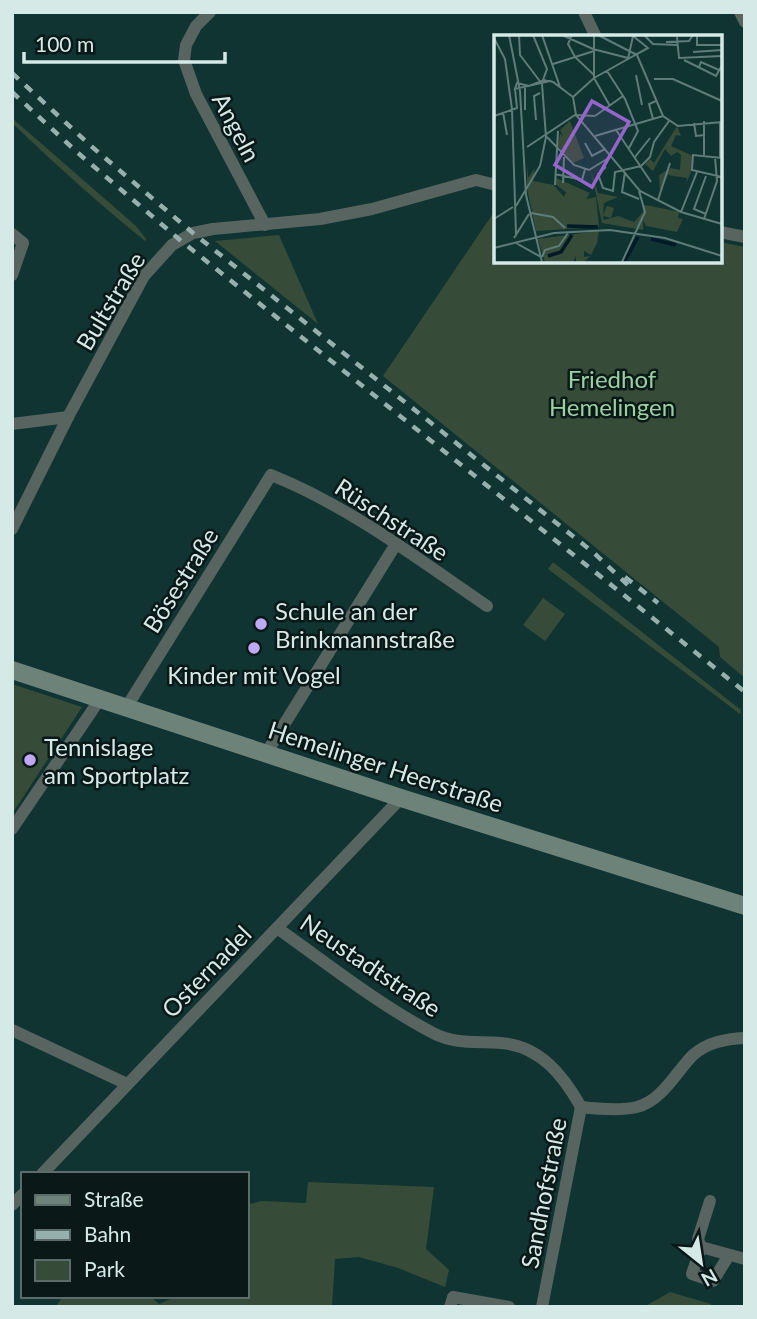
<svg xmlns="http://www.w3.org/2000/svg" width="757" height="1319" font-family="Lato,sans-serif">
  <rect width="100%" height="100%" fill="#0f3432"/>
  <g fill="#364c39">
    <path d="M 12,118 L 136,226 L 146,239 L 145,241 C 99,204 55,164 12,123 Z"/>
    <path d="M 496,209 L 496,261 L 720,261 L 720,242 L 745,247 L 745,678 L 720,657 L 719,647 L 383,376 Z"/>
    <path d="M 279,235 L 318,324 L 215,241 Z"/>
    <path d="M 553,562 L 741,710 L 740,714 L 548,569 Z"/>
    <path d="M 543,598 L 565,614 L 545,641 L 523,625 Z"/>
    <path d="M 12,684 L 82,707 L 12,814 Z"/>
    <path d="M 308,1182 L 434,1187 L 426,1249 L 449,1270 L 445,1287 L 398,1268 L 359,1257 L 335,1259 L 332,1307 L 55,1307 L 64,1296 L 150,1296 L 159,1304 L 177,1296 L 247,1296 L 247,1205 L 261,1201 L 306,1203 Z"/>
    <path d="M 670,1292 L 711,1304 L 711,1307 L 644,1307 Z"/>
  </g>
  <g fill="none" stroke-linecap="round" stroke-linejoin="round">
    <g stroke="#57645f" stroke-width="12">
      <path d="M 210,12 L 196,26 L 186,45 L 184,60 L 196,94 L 265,225"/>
      <path d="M 584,12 L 596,37"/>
      <path d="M 740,12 L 745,22"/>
      <path d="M 720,232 L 745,237"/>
      <path d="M 12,234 L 23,243 L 12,275"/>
      <path d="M 12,424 L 68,417"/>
      <path d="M 12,529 L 68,417 L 144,276 L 172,245 L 193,233 L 213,229 L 320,219 L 372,209 L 476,180 L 496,185"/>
      <path d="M 126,708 L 271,475 C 349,506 418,559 487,606"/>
      <path d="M 267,752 L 396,544"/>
      <path d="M 12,829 L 100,699"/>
      <path d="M 277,928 C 328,964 378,1004 433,1033 C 456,1045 477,1041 501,1043 C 540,1046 563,1075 581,1107"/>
      <path d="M 12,1030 L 127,1084"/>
      <path d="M 581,1107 C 598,1109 620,1111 637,1107 C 662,1101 676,1072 693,1055 C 708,1042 726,1039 745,1038"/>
      <path d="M 42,1174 L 401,798"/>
      <path d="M 12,1205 L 23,1194"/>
      <path d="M 701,1247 L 698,1239 L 710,1201"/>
      <path d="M 729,1255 L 713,1281 L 692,1274 L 701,1247 L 745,1259"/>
      <path d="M 450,1307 L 453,1297 L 509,1307"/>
      <path d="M 542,1307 L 581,1107"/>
    </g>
    <path stroke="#6d837a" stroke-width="18" d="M 12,670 L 401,798 L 745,906"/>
    <g stroke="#96b0ae" stroke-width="4.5" stroke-dasharray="9 9" stroke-linecap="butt">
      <path d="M 12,73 L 91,146 L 193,233 L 594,553 L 630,587"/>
      <path d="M 12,92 L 78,153 L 180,240 L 745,692"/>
      <path d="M 625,577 L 658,603"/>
    </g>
  </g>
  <g fill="#bfa9f4" stroke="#0a1818" stroke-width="2.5">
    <circle cx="261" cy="624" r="7"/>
    <circle cx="254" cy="648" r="7"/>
    <circle cx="30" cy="760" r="7"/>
  </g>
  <g text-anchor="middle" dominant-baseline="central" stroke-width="5" stroke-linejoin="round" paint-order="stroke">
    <g font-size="24" fill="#d5e9e7" stroke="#0a1818">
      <text transform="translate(237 127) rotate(62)">Angeln</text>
      <text transform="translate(110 301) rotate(-59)">Bultstraße</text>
      <text transform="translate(392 519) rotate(33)">Rüschstraße</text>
      <text transform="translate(180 580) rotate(-58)">Bösestraße</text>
      <text transform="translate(386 766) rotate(18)">Hemelinger Heerstraße</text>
      <text transform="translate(371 965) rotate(34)">Neustadtstraße</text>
      <text transform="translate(206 971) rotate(-46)">Osternadel</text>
      <text transform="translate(543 1193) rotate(-79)">Sandhofstraße</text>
    </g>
    <g font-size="24" fill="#99d0a1" stroke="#0a1818">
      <text x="612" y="378">Friedhof<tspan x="612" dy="28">Hemelingen</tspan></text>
    </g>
    <g font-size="24" fill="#d5e9e7" stroke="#0a1818" text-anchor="start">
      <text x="275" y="610">Schule an der<tspan x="275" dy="28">Brinkmannstraße</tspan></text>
      <text x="254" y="674" text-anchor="middle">Kinder mit Vogel</text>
      <text x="44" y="746">Tennislage<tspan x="44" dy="28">am Sportplatz</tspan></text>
    </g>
  </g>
  <g transform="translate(494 35)">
    <rect width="228" height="228" fill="#0f3432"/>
    <path d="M 76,86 L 90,123 L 79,128 L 64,111 L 66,99 L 69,101 L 66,95 ZM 183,91 L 187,101 L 182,100 L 177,111 L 199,121 L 197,137 L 192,149 L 193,143 L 174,140 L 166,157 L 165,140 L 177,133 L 186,135 L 187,120 L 183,117 L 177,121 L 171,114 L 159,136 L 151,129 L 156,124 L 160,128 ZM 33,129 L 34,143 L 41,133 L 39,146 L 60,150 L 70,162 L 72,157 L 61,149 L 62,143 L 96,158 L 92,164 L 102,162 L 105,192 L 42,196 L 33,153 ZM 97,136 L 104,158 L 124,162 L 110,168 L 109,180 L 113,171 L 120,173 L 117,183 L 109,181 L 110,185 L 124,181 L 140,187 L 149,177 L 148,170 L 157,171 L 185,177 L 184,183 L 189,184 L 183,197 L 152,191 L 149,185 L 149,195 L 108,188 ZM 105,196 L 103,208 L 97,220 L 90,216 L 90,222 L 96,221 L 90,227 L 82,227 L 82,221 L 79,227 L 51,227 L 44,204 Z" fill="#364c39"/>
    <path fill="none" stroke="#001a28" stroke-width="3.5" d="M 73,191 L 104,192M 157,204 L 182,210M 54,221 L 67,217 L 78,200M 130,227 L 144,202"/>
    <path fill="none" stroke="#5e7c7a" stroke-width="2" d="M 15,0 L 26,56 L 32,160 L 48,227M 39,0 L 53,34 L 49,45M 48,0 L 66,52M 68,0 L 99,14 L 134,23M 78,0 L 74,9 L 81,22 L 100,40M 100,0 L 100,43 L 116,71M 104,0 L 143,20M 150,0 L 159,9 L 183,10M 203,0 L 203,10 L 228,10M 183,2 L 185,23 L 228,21M 0,3 L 11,24 L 18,74 L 22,199M 172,7 L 195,6 L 199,0M 199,17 L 228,15M 143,20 L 169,81 L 184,91 L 228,87M 190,25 L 222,41 L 228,30M 59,29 L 100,16M 205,32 L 207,27 L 225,35M 113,36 L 131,64 L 144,96 L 135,113M 142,40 L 148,70M 160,44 L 179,44 L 228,66M 56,46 L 21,54 L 23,48 L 35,51 L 50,45 L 53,46 L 56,46 L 59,47 L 79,62 L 82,80 L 146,156 L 187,177 L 228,189M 31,53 L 31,75M 79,62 L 100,43 L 134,24 L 154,13 L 139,1 L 134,24M 9,77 L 13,100M 0,81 L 23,73 L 21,54M 101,81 L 129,61M 159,84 L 155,69 L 162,66M 42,85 L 40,61 L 46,58M 200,88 L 202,101 L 211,100M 122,95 L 157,147M 101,101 L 169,81M 53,102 L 80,130 L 95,135 L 118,121M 91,108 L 98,121 L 111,114M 33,112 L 81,80 L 101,81M 210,120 L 210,86M 141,122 L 156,103M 226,123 L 226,86M 228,123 L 199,120 L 198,135 L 228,142M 147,131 L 156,122 L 160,107 L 175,86M 112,132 L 104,139 L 109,153 L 119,156 L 121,137 L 147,131M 131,137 L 128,157 L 145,164M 61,139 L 88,145 L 91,134M 212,141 L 200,174 L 212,179M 69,148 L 70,122M 61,150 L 64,96M 164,165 L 176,128M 22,171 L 46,131 L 52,102 L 48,49 L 26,20 L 25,0M 187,177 L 203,137M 37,178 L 59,182 L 71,193M 0,184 L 19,172M 210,184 L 223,146 L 221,122M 20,203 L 35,179M 22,208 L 47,222M 0,213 L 60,198 L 116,195 L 171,203 L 228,221M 48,222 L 51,215 L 65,211 L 74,198M 128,227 L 151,177 L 145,156"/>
    <path fill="#9665cb" fill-opacity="0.15" stroke="#9665cb" stroke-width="3.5" d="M 98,66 L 135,87 L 98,152 L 61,130 Z"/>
    <rect width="228" height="228" fill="none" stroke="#d5e9e7" stroke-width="3.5"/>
  </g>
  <rect width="757" height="1319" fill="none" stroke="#d5e9e7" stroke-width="28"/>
  <rect x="21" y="1172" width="228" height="126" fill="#0a1818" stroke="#5b6c6b" stroke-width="2"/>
  <rect x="35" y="1195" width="35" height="10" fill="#6d837a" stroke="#5b6c6b" stroke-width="2"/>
  <text x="84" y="1207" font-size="21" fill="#d5e9e7">Straße</text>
  <rect x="35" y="1230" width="35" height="10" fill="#96b0ae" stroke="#5b6c6b" stroke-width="2"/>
  <text x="84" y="1242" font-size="21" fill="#d5e9e7">Bahn</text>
  <rect x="35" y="1260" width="35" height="21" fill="#364c39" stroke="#5b6c6b" stroke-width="2"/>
  <text x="84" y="1277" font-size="21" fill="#d5e9e7">Park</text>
  <g transform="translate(701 1263) rotate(150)" stroke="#0a1818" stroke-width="5" paint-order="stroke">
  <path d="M0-5L12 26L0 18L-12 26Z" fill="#d5e9e7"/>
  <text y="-10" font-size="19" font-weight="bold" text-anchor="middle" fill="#d5e9e7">N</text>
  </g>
  <path d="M24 52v10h201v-10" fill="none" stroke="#d5e9e7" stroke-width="3.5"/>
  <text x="35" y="52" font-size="21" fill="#d5e9e7" stroke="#0a1818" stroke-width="5" paint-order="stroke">100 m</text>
</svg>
